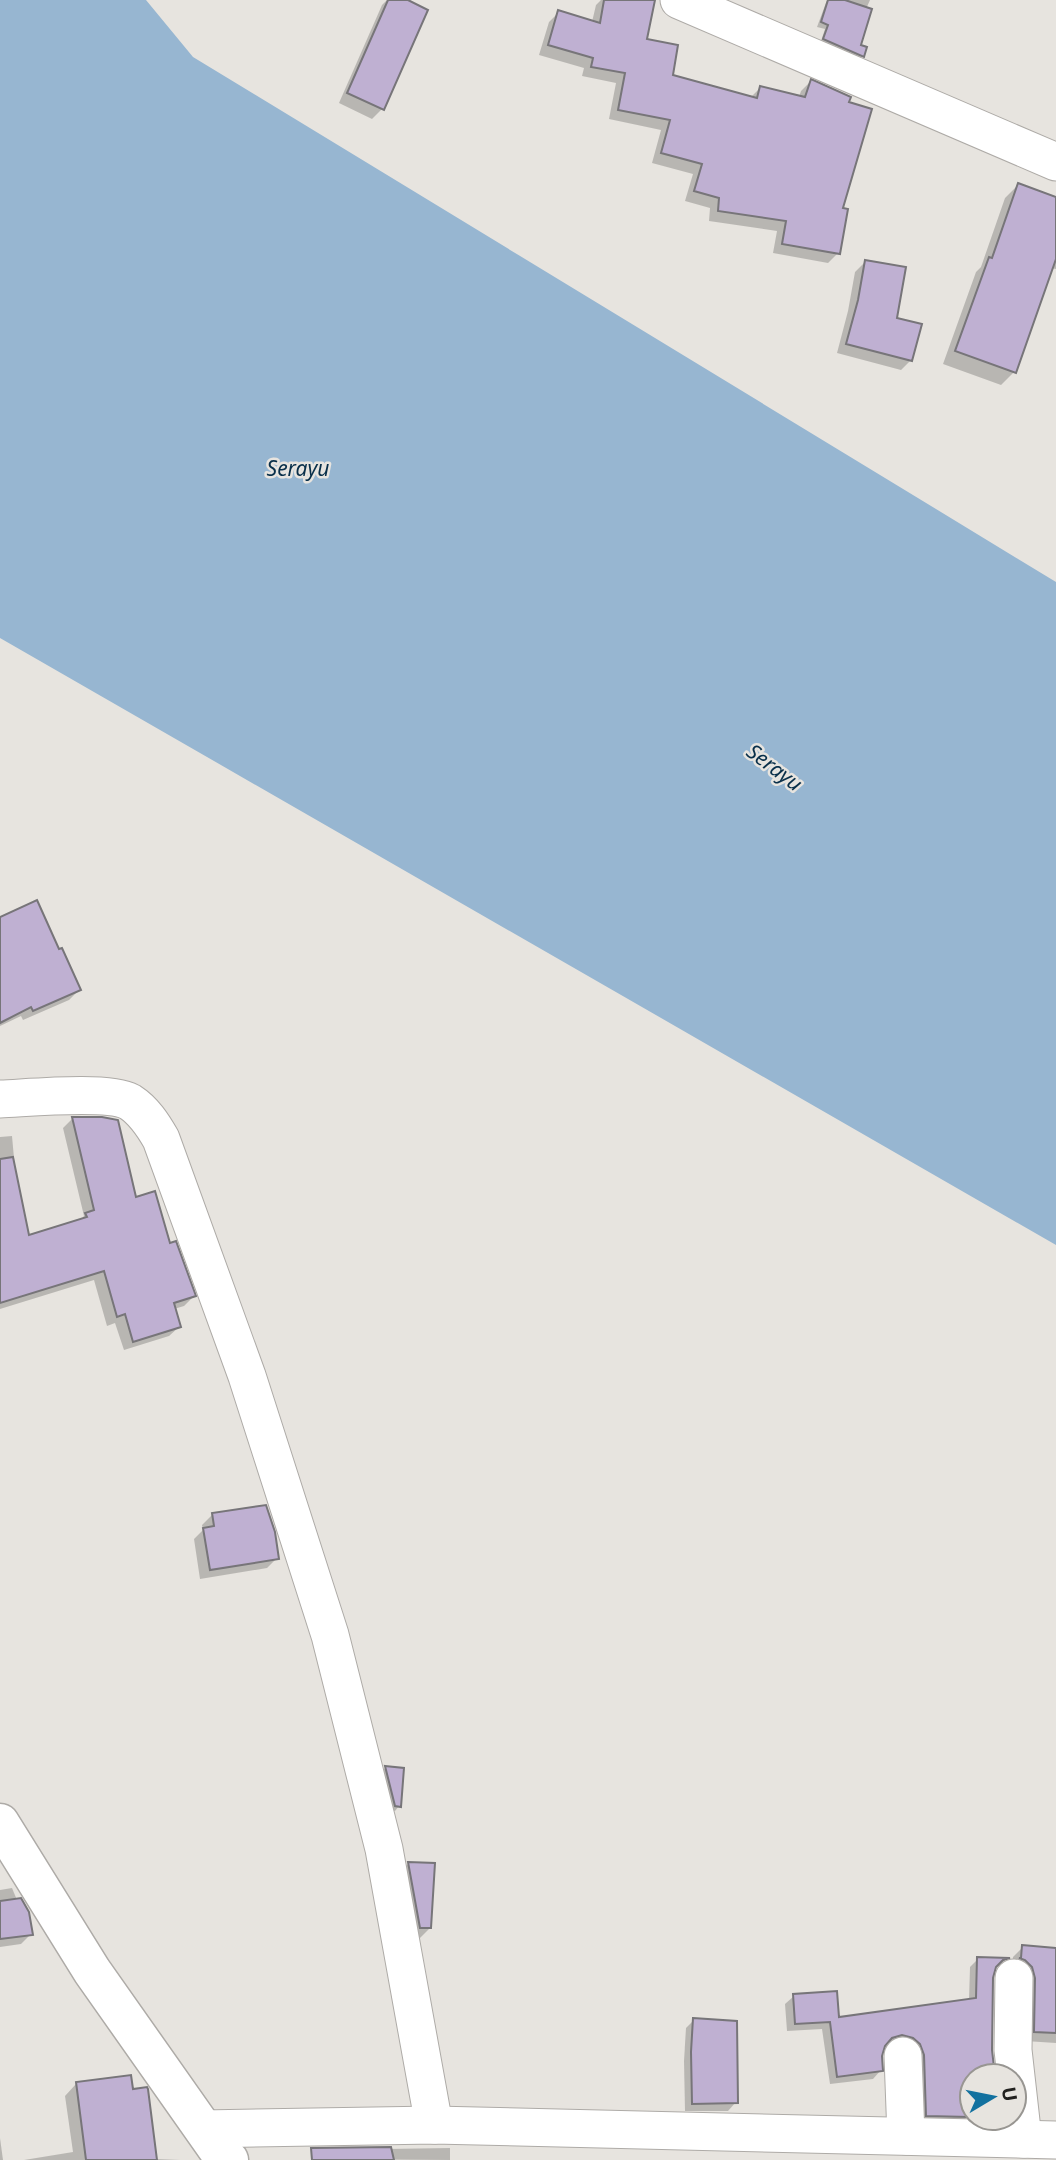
<svg xmlns="http://www.w3.org/2000/svg" width="1056" height="2160" font-family="'Noto Sans',sans-serif">
  <rect width="100%" height="100%" fill="#e7e4df"/>
  <path fill="#97b6d1" d="M 0,0 L 146,0 L 193,57 L 1056,582 L 1056,1245 L 0,638 Z"/>
  <g fill="#0003">
    <path d="M 387,0 L 404,0 L 382,109 L 372,119 L 339,103 L 382,5 Z"/>
    <path d="M 601,0 L 633,0 L 645,40 L 671,76 L 750,98 L 761,87 L 799,97 L 801,91 L 811,81 L 841,209 L 838,253 L 828,263 L 773,253 L 777,231 L 709,221 L 710,208 L 685,201 L 693,174 L 652,163 L 661,130 L 609,119 L 616,83 L 582,76 L 584,68 L 539,55 L 549,22 L 559,12 L 592,22 L 596,5 Z"/>
    <path d="M 827,0 L 870,0 L 866,9 L 859,47 L 862,56 L 858,60 L 820,44 L 825,29 L 817,27 Z"/>
    <path d="M 1018,185 L 1056,198 L 1056,269 L 1051,268 L 1014,372 L 1001,385 L 943,364 L 976,272 L 981,267 L 1005,198 Z"/>
    <path d="M 865,262 L 895,319 L 911,360 L 901,370 L 837,353 L 848,311 L 855,272 Z"/>
    <path d="M 0,919 L 79,990 L 69,1000 L 23,1020 L 21,1016 L 0,1026 Z"/>
    <path d="M 73,1118 L 169,1245 L 194,1296 L 184,1306 L 174,1309 L 179,1327 L 169,1336 L 124,1350 L 115,1323 L 107,1326 L 94,1280 L 0,1309 L 0,1137 L 12,1136 L 16,1180 L 27,1238 L 79,1222 L 84,1216 L 63,1128 Z"/>
    <path d="M 212,1515 L 277,1558 L 267,1568 L 200,1579 L 194,1539 L 203,1530 L 202,1525 Z"/>
    <path d="M 385,1768 L 402,1769 L 399,1806 L 395,1811 L 391,1810 L 381,1773 Z"/>
    <path d="M 408,1864 L 430,1928 L 420,1938 L 410,1937 L 399,1874 Z"/>
    <path d="M 12,1888 L 31,1934 L 21,1944 L 0,1947 L 0,1890 Z"/>
    <path d="M 1023,1947 L 1056,1950 L 1056,2043 L 1025,2041 L 1012,1967 L 1013,1957 Z"/>
    <path d="M 978,1959 L 1006,1959 L 1000,1966 L 994,1967 L 991,1977 L 990,2050 L 993,2076 L 972,2076 L 972,2113 L 968,2113 L 968,2116 L 960,2124 L 919,2123 L 894,2042 L 883,2045 L 880,2056 L 881,2070 L 873,2079 L 830,2084 L 822,2029 L 787,2031 L 785,2004 L 794,1996 L 837,2019 L 969,2000 L 970,1967 Z"/>
    <path d="M 694,2020 L 736,2102 L 728,2111 L 685,2111 L 684,2061 L 686,2028 Z"/>
    <path d="M 76,2084 L 155,2159 L 181,2160 L 24,2160 L 73,2152 L 65,2096 Z"/>
    <path d="M 0,2138 L 3,2160 L 0,2160 Z"/>
    <path d="M 450,2148 L 450,2160 L 311,2159 L 321,2150 Z"/>
  </g>
  <g fill="#bfb0d2" stroke="#777579" stroke-width="2">
    <path d="M 388,0 L 408,0 L 428,10 L 384,110 L 347,93 Z"/>
    <path d="M 604,0 L 655,0 L 647,39 L 678,45 L 673,75 L 757,98 L 760,86 L 805,97 L 811,79 L 851,97 L 849,102 L 872,109 L 843,208 L 848,209 L 840,254 L 782,244 L 786,221 L 718,211 L 719,198 L 694,191 L 702,164 L 661,153 L 670,120 L 618,110 L 625,73 L 591,67 L 593,58 L 548,45 L 558,10 L 600,23 Z"/>
    <path d="M 828,0 L 845,0 L 872,9 L 861,45 L 867,47 L 864,57 L 823,39 L 828,25 L 821,22 Z"/>
    <path d="M 1018,183 L 1056,197 L 1056,259 L 1016,373 L 955,351 L 989,257 L 992,258 Z"/>
    <path d="M 865,260 L 906,267 L 897,318 L 922,324 L 912,361 L 846,344 L 858,300 Z"/>
    <path d="M 37,900 L 59,949 L 62,948 L 81,990 L 33,1011 L 31,1007 L 0,1023 L 0,917 Z"/>
    <path d="M 72,1117 L 102,1117 L 118,1120 L 136,1197 L 155,1191 L 170,1243 L 176,1241 L 196,1296 L 174,1303 L 181,1327 L 133,1342 L 125,1314 L 117,1317 L 104,1271 L 0,1303 L 0,1159 L 13,1157 L 29,1235 L 87,1217 L 85,1213 L 94,1210 Z"/>
    <path d="M 266,1505 L 275,1532 L 279,1559 L 210,1570 L 203,1528 L 214,1526 L 212,1513 Z"/>
    <path d="M 385,1766 L 404,1768 L 401,1807 L 395,1806 Z"/>
    <path d="M 408,1862 L 435,1863 L 431,1928 L 420,1928 Z"/>
    <path d="M 21,1898 L 29,1912 L 33,1935 L 0,1939 L 0,1901 Z"/>
    <path d="M 1022,1945 L 1056,1948 L 1056,2033 L 1034,2032 L 1035,1978 L 1032,1967 L 1025,1960 L 1019,1958 L 1021,1958 Z"/>
    <path d="M 977,1957 L 1010,1958 L 1003,1960 L 996,1967 L 993,1978 L 992,2050 L 995,2076 L 972,2076 L 972,2105 L 970,2105 L 970,2117 L 926,2116 L 924,2055 L 920,2044 L 913,2038 L 902,2035 L 892,2038 L 885,2046 L 882,2056 L 883,2071 L 837,2077 L 830,2022 L 795,2024 L 793,1994 L 837,1991 L 839,2017 L 976,1998 Z"/>
    <path d="M 693,2018 L 737,2021 L 738,2103 L 692,2104 L 691,2052 Z"/>
    <path d="M 131,2075 L 133,2089 L 147,2087 L 148,2089 L 157,2160 L 86,2160 L 76,2082 Z"/>
    <path d="M 391,2147 L 394,2160 L 312,2160 L 311,2148 Z"/>
  </g>
  <g fill="none" stroke-linecap="round" stroke-linejoin="round">
    <defs>
      <g id="minor">
        <path d="M 679,0 L 1056,162"/>
        <path d="M 0,1099 C 28,1098 108,1090 130,1102 C 144,1111 153,1125 161,1139 L 247,1376 L 330,1635 L 384,1849 L 434,2125"/>
        <path d="M 1014,1978 L 1013,2050 L 1023,2139"/>
        <path d="M 903,2056 L 906,2136"/>
        <path d="M 203,2129 L 434,2125 L 1056,2140"/>
      </g>
      <path id="secondary" d="M 0,1823 L 92,1971 L 218,2150 L 229,2160"/>
    </defs>
    <use href="#minor" stroke="#aeaba7" stroke-width="39"/>
    <use href="#secondary" stroke="#aeaba7" stroke-width="41"/>
    <use href="#minor" stroke="#fff" stroke-width="37"/>
    <use href="#secondary" stroke="#fff" stroke-width="38"/>
  </g>
  <g text-anchor="middle" dominant-baseline="central" stroke-width="5" stroke-linejoin="round" paint-order="stroke">
    <g font-size="21" font-style="italic" fill="#082f4a" stroke="#e7e4df">
      <text x="298" y="468">Serayu</text>
      <text transform="translate(775 767) rotate(37)">Serayu</text>
    </g>
  </g>
  <g transform="translate(993 2097) rotate(80)"><circle r="33" fill="#e7e4df" stroke="#989692" stroke-width="2"/>
  <path d="M0-5L12 26L0 18L-12 26Z" fill="#13719f"/>
  <text y="-10" font-size="19" font-weight="bold" text-anchor="middle" fill="#22211f">U</text>
  </g>
</svg>
